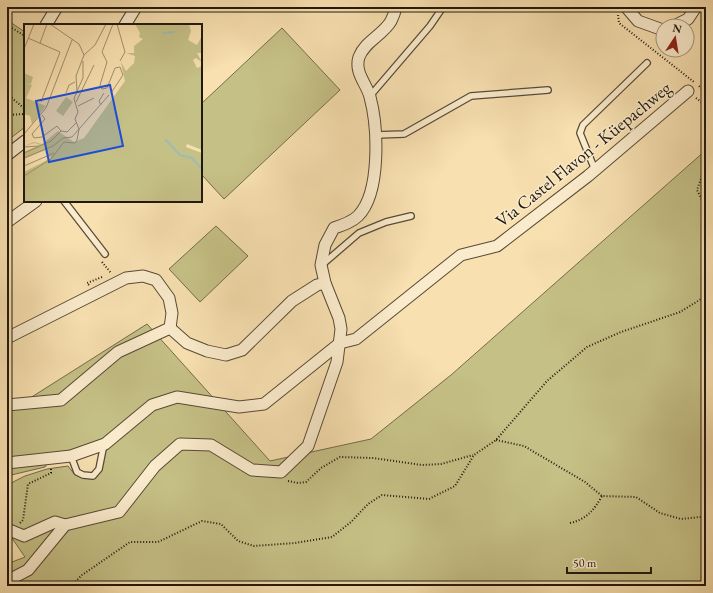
<svg xmlns="http://www.w3.org/2000/svg" width="713" height="593" font-family="'EB Garamond',serif">
  <rect width="100%" height="100%" fill="#f8e0b0"/>
  <filter id="stains"><feTurbulence type="fractalNoise" baseFrequency=".005" numOctaves="4"/><feColorMatrix values="0 0 0 0 .2 0 0 0 0 .09 0 0 0 0 .02 0 0 0 .5 -.17"/></filter>
  <radialGradient id="worn" r=".72"><stop offset=".6" stop-color="#630" stop-opacity="0"/><stop offset="1" stop-color="#630" stop-opacity=".3"/></radialGradient>
  <g fill="#c5c086" stroke="#736c4a">
    <path d="M 7,20 L 25,32 L 25,127 L 7,141 Z"/>
    <path d="M 282,28 L 340,90 L 224,199 L 201,174 L 201,104 Z"/>
    <path d="M 706,150 L 706,586 L 7,586 L 7,564 L 25,557 L 7,531 L 7,489 L 13,482 L 25,476 L 47,469 L 68,466 L 75,475 L 93,475 L 99,469 L 104,444 L 51,459 L 45,467 L 7,476 L 7,408 L 19,405 L 147,324 L 270,461 L 371,439 L 451,375 Z"/>
    <path d="M 216,226 L 248,256 L 200,302 L 169,269 Z"/>
  </g>
  <g fill="none" stroke-linecap="round" stroke-linejoin="round">
    <defs>
      <g id="service">
        <path d="M 370,96 L 430,26 L 443,7"/>
        <path d="M 376,135 L 404,134 L 471,96 L 548,90"/>
        <path d="M 595,170 L 580,133 L 583,125 L 647,63"/>
        <path d="M 64,201 L 105,254"/>
        <path d="M 323,264 L 359,233 L 386,222 L 411,216"/>
        <path d="M 71,456 L 77,472 L 83,475 L 93,476 L 99,469 L 104,444"/>
      </g>
      <g id="minor">
        <path d="M 626,7 L 638,21 L 663,30"/>
        <path d="M 46,25 L 57,7"/>
        <path d="M 125,25 L 136,7"/>
        <path d="M 674,26 L 688,19 L 696,7"/>
        <path d="M 7,155 L 25,141"/>
        <path d="M 7,222 L 36,201"/>
        <path d="M 170,328 L 187,343 L 207,351 L 226,355 L 242,350 L 292,301 L 317,285 L 325,283"/>
        <path d="M 7,338 L 126,278 L 143,276 L 156,280 L 169,298 L 172,313 L 170,328"/>
        <path d="M 7,405 L 61,400 L 118,352 L 170,328"/>
        <path d="M 7,463 L 71,456 L 105,444 L 152,405 L 177,397 L 239,407 L 264,404 L 340,343 L 356,339 L 461,255 L 497,246 L 588,176 L 688,91"/>
        <path d="M 7,529 L 24,536 L 55,522 L 65,525"/>
        <path d="M 7,581 L 28,570 L 65,525 L 119,512 L 155,466 L 180,444 L 211,445 L 252,470 L 281,472 L 308,446 L 337,362 L 341,329 L 339,318 L 325,283 L 321,265 L 325,245 L 334,228 C 343,225 352,222 358,216 C 381,193 378,127 370,97 C 367,84 354,73 359,57 C 365,41 383,35 391,21 C 393,17 395,12 396,7"/>
      </g>
    </defs>
    <use href="#service" stroke="#574a36" stroke-width="8"/>
    <use href="#minor" stroke="#574a36" stroke-width="13"/>
    <g stroke="#21180e" stroke-width="2" stroke-dasharray="1 2" stroke-linecap="butt">
      <path d="M 618,15 L 619,23 L 694,82"/>
      <path d="M 7,25 L 25,36"/>
      <path d="M 699,86 L 706,93"/>
      <path d="M 7,94 L 25,109"/>
      <path d="M 696,98 L 704,104 L 706,102"/>
      <path d="M 7,115 L 25,114"/>
      <path d="M 706,165 L 697,190 L 703,202 L 706,201"/>
      <path d="M 102,262 L 111,273"/>
      <path d="M 89,285 L 87,283 L 102,277"/>
      <path d="M 496,440 L 524,446 L 585,482 L 602,496 L 636,497 L 660,513 L 681,519 L 700,517 L 706,521"/>
      <path d="M 288,481 L 298,483 L 306,482 L 321,468 L 340,457 L 373,458 L 422,465 L 441,464 L 473,455"/>
      <path d="M 20,523 L 23,520 L 28,484 L 51,473 L 51,469"/>
      <path d="M 570,523 C 587,519 594,510 602,496"/>
      <path d="M 71,586 L 82,575 L 130,542 L 158,542 L 202,521 L 221,524 L 238,541 L 254,546 L 295,543 L 332,537 L 351,522 L 368,504 L 382,495 L 429,499 L 455,486 L 474,455 L 496,440 L 547,381 L 587,347 L 621,332 L 680,312 L 706,296"/>
    </g>
    <use href="#service" stroke="#faebcc" stroke-width="5.5"/>
    <use href="#minor" stroke="#faebcc" stroke-width="11"/>
  </g>
  <g text-anchor="middle" dominant-baseline="central" stroke-width="3" stroke-linejoin="round" paint-order="stroke">
    <g font-size="18" fill="#21180e" stroke="#faebcc">
      <text transform="translate(583 154) rotate(-39)">Via Castel Flavon - Küepachweg</text>
    </g>
  </g>
  <g transform="translate(24 24)">
    <rect width="178" height="178" fill="#f8e0b0"/>
    <path d="M 111,0 L 165,0 L 167,7 L 164,16 L 173,21 L 178,12 L 178,29 L 173,29 L 178,38 L 172,34 L 169,36 L 173,44 L 178,42 L 178,126 L 163,120 L 162,123 L 178,129 L 178,178 L 0,178 L 0,148 L 27,134 L 21,128 L 24,125 L 0,135 L 0,128 L 16,121 L 11,119 L 0,122 L 10,118 L 18,120 L 34,107 L 50,118 L 60,114 L 101,57 L 97,38 L 102,47 L 110,39 L 111,32 L 102,29 L 110,29 L 110,22 L 119,15 L 115,13 L 116,9 ZM 0,49 L 9,53 L 7,60 L 2,59 L 8,61 L 2,74 L 22,82 L 8,100 L 6,92 L 0,90 ZM 42,73 L 49,78 L 39,92 L 32,87 Z" fill="#c5c086"/>
    <path fill="none" stroke="#9fbbb3" stroke-width="2" d="M 139,9 L 151,8M 141,115 L 156,131 L 168,134 L 178,145"/>
    <path fill="none" stroke="#a2906f" stroke-width="1" d="M 26,0 L 55,20 L 60,31M 93,0 L 101,28 L 96,37M 4,14 L 36,28 L 17,78M 16,19 L 23,0M 0,25 L 10,0M 53,67 L 59,54 L 59,37M 42,69 L 45,61 L 51,58M 87,69 L 99,51 L 96,43 L 91,44 L 83,64 L 78,65 L 76,61 L 83,38 L 78,28 L 89,0M 52,78 L 70,41M 77,81 L 75,77 L 80,69M 54,82 L 70,74M 18,91 L 21,95 L 8,110 L 10,114 L 18,113 L 33,102 L 37,107 L 43,108 L 52,99M 0,110 L 22,84 L 48,16M 0,123 L 15,122M 0,129 L 27,117 L 37,107M 0,134 L 29,122 L 39,114 L 48,113 L 85,71M 0,142 L 30,129M 0,152 L 27,135 L 40,118 L 51,119 L 53,116 L 55,105 L 51,95 L 54,88 L 50,75 L 53,67 L 52,52 L 60,31 L 71,21 L 82,0"/>
    <path fill="#1d4ed8" fill-opacity="0.15" stroke="#1d4ed8" stroke-width="2" d="M 86,61 L 99,122 L 25,138 L 12,77 Z"/>
    <rect width="178" height="178" fill="none" stroke="#21180e" stroke-width="2"/>
  </g>
  <rect width="713" height="593" fill="none" stroke="#f8e0b0" stroke-width="24"/>
  <rect x="8" y="8" width="697" height="577" fill="none" stroke="#21180e" stroke-width="2"/>
  <rect x="12" y="12" width="689" height="569" fill="none" stroke="#21180e"/>
  <g transform="translate(675 38) rotate(12)"><circle r="19" fill="#faebcc" stroke="#a39780"/>
  <path d="M0-3L7 15L0 10L-7 15Z" fill="#8f2418"/>
  <text y="-6" font-size="11" font-weight="bold" text-anchor="middle" fill="#21180e">N</text>
  </g>
  <path d="M567 567v6h84v-6" fill="none" stroke="#21180e" stroke-width="2"/>
  <text x="573" y="567" font-size="12" fill="#21180e" stroke="#faebcc" stroke-width="3" paint-order="stroke">50 m</text>
  <rect width="100%" height="100%" filter="url(#stains)"/>
  <rect width="100%" height="100%" fill="url(#worn)"/>
</svg>
